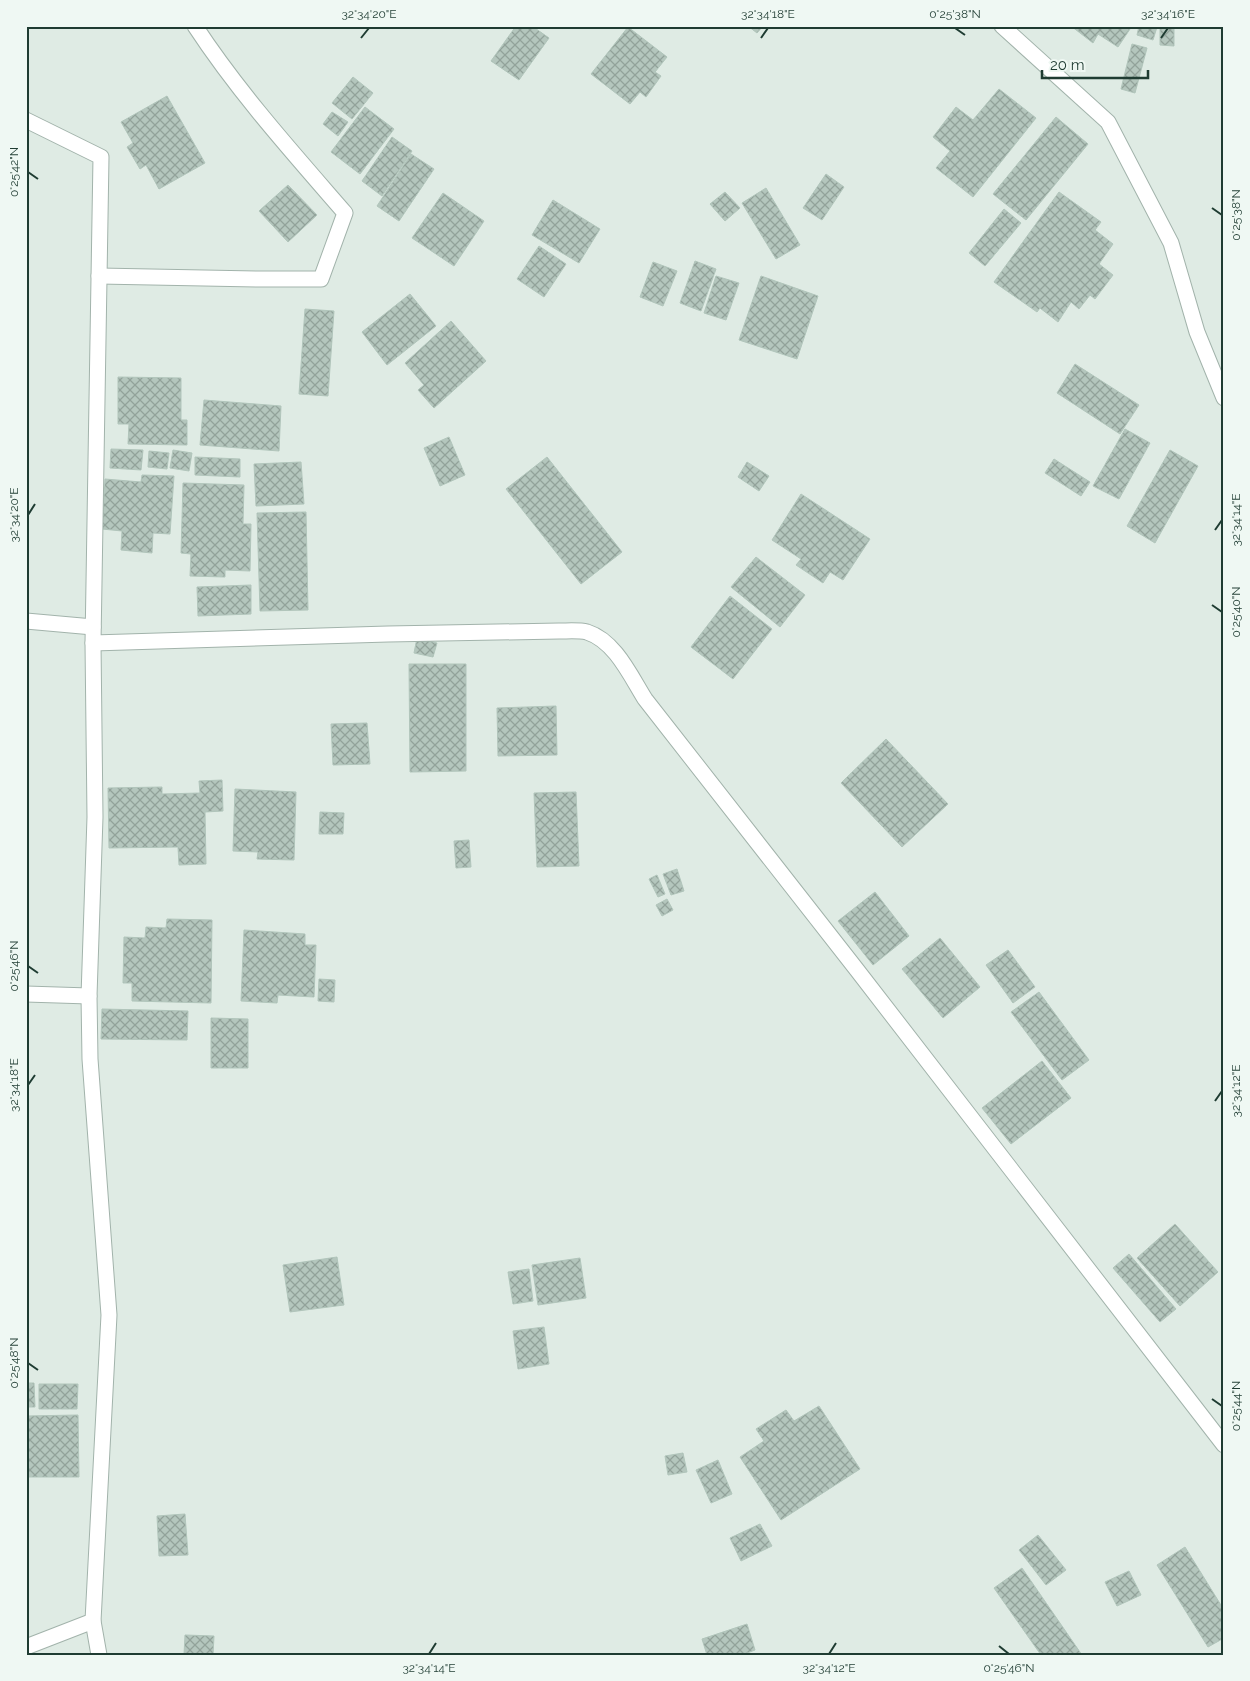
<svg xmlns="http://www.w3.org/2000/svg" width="1250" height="1681" font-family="Raleway,sans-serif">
  <defs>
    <pattern id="building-cross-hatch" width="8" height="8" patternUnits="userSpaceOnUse" patternTransform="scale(1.25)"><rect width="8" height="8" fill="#b4c6bd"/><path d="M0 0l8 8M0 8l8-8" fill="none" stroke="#92a29a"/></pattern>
  </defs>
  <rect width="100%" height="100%" fill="#dfebe4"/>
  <g fill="url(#building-cross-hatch)" stroke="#b1c5bb">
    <path d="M 516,26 L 532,26 L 549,38 L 519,80 L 491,61 Z"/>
    <path d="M 748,26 L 763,26 L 757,33 Z"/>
    <path d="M 1071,26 L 1132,26 L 1118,47 L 1098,34 L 1093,43 Z"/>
    <path d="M 1139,26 L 1157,27 L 1153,40 L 1137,35 Z"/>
    <path d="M 1160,26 L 1174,26 L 1174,46 L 1160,45 Z"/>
    <path d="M 628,27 L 667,57 L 655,72 L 661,76 L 646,97 L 640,92 L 630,104 L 591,74 Z"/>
    <path d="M 1132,44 L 1147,48 L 1135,93 L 1121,89 Z"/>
    <path d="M 353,77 L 373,93 L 352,119 L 332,103 Z"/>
    <path d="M 999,89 L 1036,118 L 973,197 L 936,168 L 950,151 L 933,137 L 956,107 L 973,120 Z"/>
    <path d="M 167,96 L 205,163 L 159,189 L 146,165 L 140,169 L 127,147 L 133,143 L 121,122 Z"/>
    <path d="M 365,107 L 394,129 L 360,174 L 331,152 Z"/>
    <path d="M 332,112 L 348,122 L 338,136 L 323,124 Z"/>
    <path d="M 1056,117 L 1088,144 L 1026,220 L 993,194 Z"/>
    <path d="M 392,137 L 412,151 L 382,196 L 362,181 Z"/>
    <path d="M 411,154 L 434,169 L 399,221 L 377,206 Z"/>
    <path d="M 826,174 L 844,187 L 822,220 L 803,208 Z"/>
    <path d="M 288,185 L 317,215 L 288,242 L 259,211 Z"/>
    <path d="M 766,188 L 800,245 L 776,259 L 742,203 Z"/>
    <path d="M 725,192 L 740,208 L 725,221 L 710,204 Z"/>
    <path d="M 1059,192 L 1101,222 L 1095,230 L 1113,244 L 1099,264 L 1113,275 L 1095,299 L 1090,295 L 1079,309 L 1071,302 L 1058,322 L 1040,308 L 1037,312 L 994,282 Z"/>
    <path d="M 443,193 L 484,221 L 454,266 L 412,238 Z"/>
    <path d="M 553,200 L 600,229 L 579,263 L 532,235 Z"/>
    <path d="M 1004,209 L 1021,223 L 985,266 L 969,253 Z"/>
    <path d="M 539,246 L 566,264 L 544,297 L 517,279 Z"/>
    <path d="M 695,261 L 716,269 L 701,311 L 680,303 Z"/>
    <path d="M 653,262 L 677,271 L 663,306 L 640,297 Z"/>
    <path d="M 716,276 L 739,283 L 726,320 L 704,313 Z"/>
    <path d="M 761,276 L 818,296 L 797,359 L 739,340 Z"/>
    <path d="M 410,294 L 436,326 L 387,365 L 362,332 Z"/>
    <path d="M 305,309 L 334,311 L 328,396 L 299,394 Z"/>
    <path d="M 451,321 L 486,361 L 434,408 L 418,390 L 424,385 L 405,363 Z"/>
    <path d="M 1075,364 L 1139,405 L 1120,434 L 1057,393 Z"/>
    <path d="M 118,377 L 181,378 L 181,420 L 187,420 L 187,445 L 128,444 L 129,424 L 118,424 Z"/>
    <path d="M 204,400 L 281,406 L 279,451 L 200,445 Z"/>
    <path d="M 1125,429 L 1150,443 L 1119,499 L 1093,486 Z"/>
    <path d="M 449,437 L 465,475 L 440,486 L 424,448 Z"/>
    <path d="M 111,449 L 143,450 L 141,470 L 110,468 Z"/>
    <path d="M 173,450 L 192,453 L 189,471 L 170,468 Z"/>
    <path d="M 1170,450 L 1198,466 L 1155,543 L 1127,526 Z"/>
    <path d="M 149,451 L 169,453 L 167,469 L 148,467 Z"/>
    <path d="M 195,457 L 240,459 L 240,477 L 195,475 Z"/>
    <path d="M 547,457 L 622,552 L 581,584 L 506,489 Z"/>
    <path d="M 1054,459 L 1090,482 L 1081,496 L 1045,473 Z"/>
    <path d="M 301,462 L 304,504 L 256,506 L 254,464 Z"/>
    <path d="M 747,462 L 769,476 L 759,491 L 738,477 Z"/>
    <path d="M 142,475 L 174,476 L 170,534 L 153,533 L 152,553 L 121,550 L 122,531 L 102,529 L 105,479 L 141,482 Z"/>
    <path d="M 183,483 L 244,485 L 243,524 L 251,524 L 250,571 L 225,570 L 225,577 L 190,576 L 191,554 L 181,553 Z"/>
    <path d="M 801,494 L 870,539 L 843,580 L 830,572 L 823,583 L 796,565 L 801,559 L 772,540 Z"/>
    <path d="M 306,512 L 308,610 L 260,611 L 257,513 Z"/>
    <path d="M 756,557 L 805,595 L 780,627 L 731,587 Z"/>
    <path d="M 251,585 L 251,614 L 198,616 L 197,587 Z"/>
    <path d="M 730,596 L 772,629 L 733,679 L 691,647 Z"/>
    <path d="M 417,638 L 437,643 L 433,657 L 414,653 Z"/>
    <path d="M 409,664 L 466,664 L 466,771 L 410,772 Z"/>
    <path d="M 556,706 L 557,755 L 498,756 L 497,708 Z"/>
    <path d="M 367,723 L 370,764 L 333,765 L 331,724 Z"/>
    <path d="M 886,739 L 948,804 L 902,847 L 841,783 Z"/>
    <path d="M 222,780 L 223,811 L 205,812 L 206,864 L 179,865 L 178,847 L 109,848 L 108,788 L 162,787 L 162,794 L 200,793 L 199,781 Z"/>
    <path d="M 235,789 L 296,792 L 294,860 L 257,859 L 258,852 L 233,851 Z"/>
    <path d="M 576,792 L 579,866 L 537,867 L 534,793 Z"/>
    <path d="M 320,812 L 344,813 L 343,834 L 319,834 Z"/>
    <path d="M 469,840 L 471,867 L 456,868 L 454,841 Z"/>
    <path d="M 677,869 L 684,891 L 671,895 L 663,874 Z"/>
    <path d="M 657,875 L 665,894 L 658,897 L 649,879 Z"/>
    <path d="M 875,892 L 909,936 L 873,965 L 838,921 Z"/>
    <path d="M 667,899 L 673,910 L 662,916 L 656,905 Z"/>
    <path d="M 167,919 L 212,920 L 211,1003 L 132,1001 L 132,983 L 123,983 L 124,937 L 145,938 L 146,927 L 166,928 Z"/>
    <path d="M 244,930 L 305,934 L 305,945 L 316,945 L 314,997 L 278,995 L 277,1003 L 241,1001 Z"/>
    <path d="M 940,938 L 980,987 L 943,1018 L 902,969 Z"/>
    <path d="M 1008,950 L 1035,987 L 1013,1003 L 986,965 Z"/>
    <path d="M 319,979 L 335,980 L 334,1002 L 318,1001 Z"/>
    <path d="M 1039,992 L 1089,1060 L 1062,1080 L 1011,1012 Z"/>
    <path d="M 102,1009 L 188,1011 L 187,1040 L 101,1039 Z"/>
    <path d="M 211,1018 L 248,1019 L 248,1068 L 211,1068 Z"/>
    <path d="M 1042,1061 L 1071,1098 L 1011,1144 L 982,1108 Z"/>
    <path d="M 1175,1224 L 1218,1272 L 1180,1306 L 1137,1258 Z"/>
    <path d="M 1129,1254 L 1176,1309 L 1160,1322 L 1113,1268 Z"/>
    <path d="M 337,1257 L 344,1305 L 290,1312 L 283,1265 Z"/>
    <path d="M 580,1258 L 586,1298 L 538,1305 L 532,1265 Z"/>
    <path d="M 529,1269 L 533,1301 L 513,1304 L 508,1272 Z"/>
    <path d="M 544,1327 L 549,1364 L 518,1369 L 513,1331 Z"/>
    <path d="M 26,1383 L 34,1383 L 35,1407 L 26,1407 Z"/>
    <path d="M 39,1384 L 78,1384 L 77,1409 L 39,1409 Z"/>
    <path d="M 819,1406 L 860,1469 L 781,1520 L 740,1457 L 764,1441 L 756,1429 L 786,1410 L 794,1421 Z"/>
    <path d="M 78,1415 L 79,1477 L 26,1477 L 26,1416 Z"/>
    <path d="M 683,1453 L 687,1472 L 668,1475 L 665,1456 Z"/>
    <path d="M 718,1460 L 732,1494 L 711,1503 L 696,1470 Z"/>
    <path d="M 185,1514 L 188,1555 L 159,1556 L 157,1516 Z"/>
    <path d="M 760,1524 L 772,1546 L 741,1561 L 730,1538 Z"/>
    <path d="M 1038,1535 L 1066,1570 L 1046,1585 L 1019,1550 Z"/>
    <path d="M 1185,1547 L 1224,1610 L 1224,1638 L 1208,1647 L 1157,1565 Z"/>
    <path d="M 1022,1568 L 1082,1655 L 1041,1655 L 994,1588 Z"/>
    <path d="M 1129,1571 L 1141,1595 L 1117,1606 L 1105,1582 Z"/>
    <path d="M 747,1624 L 755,1650 L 742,1655 L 707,1655 L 702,1639 Z"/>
    <path d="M 185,1635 L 214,1636 L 213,1655 L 184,1655 Z"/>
  </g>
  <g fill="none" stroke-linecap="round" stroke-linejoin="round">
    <defs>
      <g id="service">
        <path d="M 26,621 L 93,627"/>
        <path d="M 26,994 L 89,996"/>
      </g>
      <g id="minor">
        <path d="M 1002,26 L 1108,122 L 1171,243 L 1197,332 L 1224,398"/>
        <path d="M 26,120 L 101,157 L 93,643 L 95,817 L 89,996 L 90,1059 L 109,1315 L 93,1621 L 99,1655"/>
        <path d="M 99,276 L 259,279 L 321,279 L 345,213 C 293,153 239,93 195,26"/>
        <path d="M 93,643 L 388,634 L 559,631 C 568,631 579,630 587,632 C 615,641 630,675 645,699 L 857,970 L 1224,1445"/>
        <path d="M 26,1647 L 93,1621"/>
      </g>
    </defs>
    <use href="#service" stroke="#a2b3ab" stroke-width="17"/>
    <use href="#minor" stroke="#a2b3ab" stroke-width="17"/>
    <use href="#service" stroke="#fff" stroke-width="15"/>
    <use href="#minor" stroke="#fff" stroke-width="15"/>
  </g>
  <path fill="none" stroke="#1f3c32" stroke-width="2" d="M 955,28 L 965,35M 361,38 L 369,28M 761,38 L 768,28M 1161,38 L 1168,28M 28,172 L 38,179M 1212,208 L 1222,215M 28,515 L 35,504M 1215,530 L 1222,520M 1212,605 L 1222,612M 28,966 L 38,973M 28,1085 L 35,1075M 1215,1101 L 1222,1091M 28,1363 L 38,1370M 1212,1399 L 1222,1406M 999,1646 L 1009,1654M 429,1654 L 436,1643M 829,1654 L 836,1643"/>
  <rect width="1250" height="1681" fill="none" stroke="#eff8f3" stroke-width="55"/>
  <path d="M1042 70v8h106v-8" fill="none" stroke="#1f3c32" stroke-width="2.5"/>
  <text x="1050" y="70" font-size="15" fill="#1f3c32" stroke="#eff8f3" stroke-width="4" paint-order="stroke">20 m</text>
  <rect x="28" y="28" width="1194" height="1626" fill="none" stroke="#1f3c32" stroke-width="2"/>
  <g font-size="12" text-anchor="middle" fill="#1f3c32">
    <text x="369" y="18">32°34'20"E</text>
    <text x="768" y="18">32°34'18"E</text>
    <text x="955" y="18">0°25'38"N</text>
    <text x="1168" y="18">32°34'16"E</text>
    <text transform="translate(14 172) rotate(-90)" y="4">0°25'42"N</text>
    <text transform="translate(1236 215) rotate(-90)" y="4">0°25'38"N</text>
    <text transform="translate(14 515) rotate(-90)" y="4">32°34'20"E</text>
    <text transform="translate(1236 520) rotate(-90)" y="4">32°34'14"E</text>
    <text transform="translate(1236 612) rotate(-90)" y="4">0°25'40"N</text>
    <text transform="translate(14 966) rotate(-90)" y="4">0°25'46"N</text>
    <text transform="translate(14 1085) rotate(-90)" y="4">32°34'18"E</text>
    <text transform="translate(1236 1091) rotate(-90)" y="4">32°34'12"E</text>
    <text transform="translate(14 1363) rotate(-90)" y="4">0°25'48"N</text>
    <text transform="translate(1236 1406) rotate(-90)" y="4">0°25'44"N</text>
    <text x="429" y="1672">32°34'14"E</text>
    <text x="829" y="1672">32°34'12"E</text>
    <text x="1009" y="1672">0°25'46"N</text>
  </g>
</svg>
